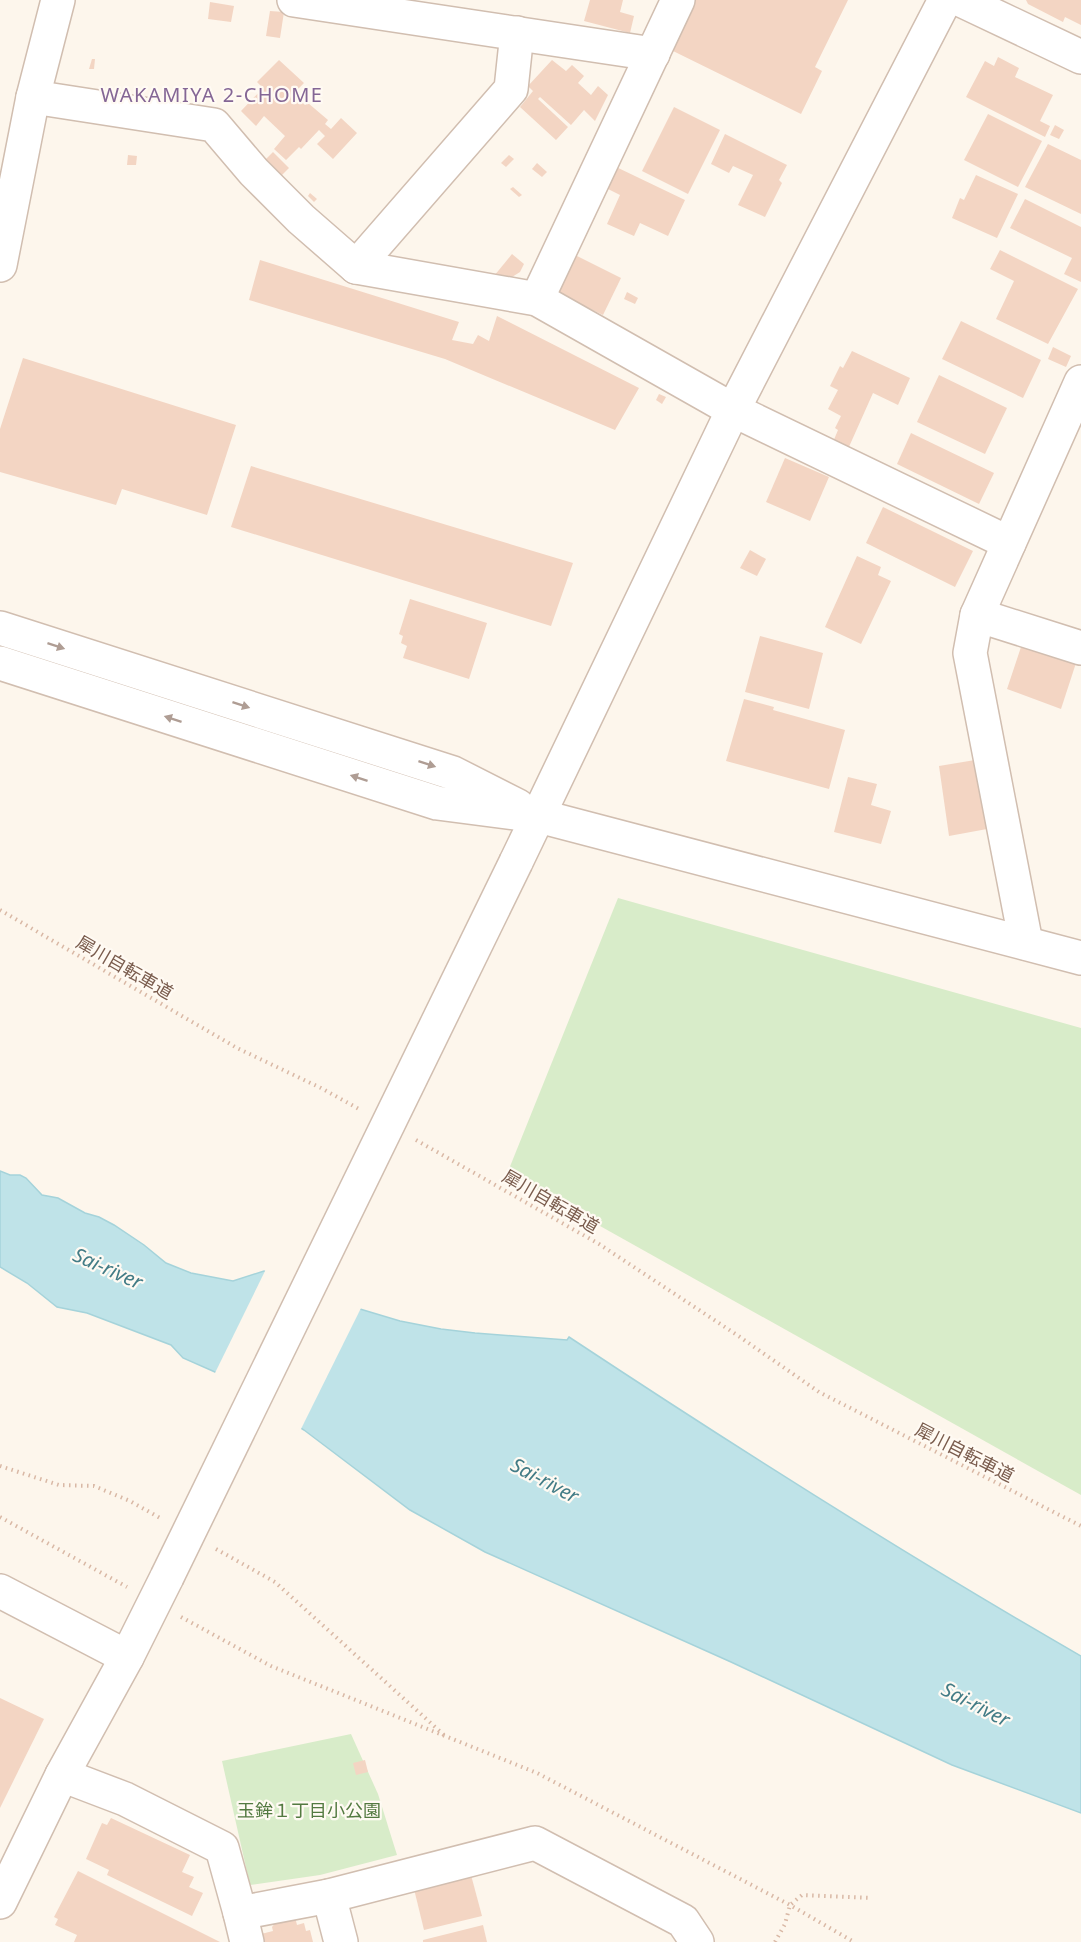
<svg xmlns="http://www.w3.org/2000/svg" width="1081" height="1942" font-family="'Noto Sans','Noto Sans JP',sans-serif">
  <rect width="100%" height="100%" fill="#fdf6ec"/>
  <g fill="#d8ecc9">
    <path d="M 618,898 L 1081,1028 L 1081,1495 L 507,1174 Z"/>
    <path d="M 351,1734 L 378,1794 L 397,1855 L 320,1875 L 250,1885 L 222,1761 Z"/>
  </g>
  <path fill="#bfe3e8" stroke="#a5d3da" stroke-width="1.5" d="M 0,1171 L 10,1175 L 20,1175 L 26,1178 L 42,1195 L 58,1198 L 85,1213 L 99,1217 L 114,1225 L 144,1245 L 166,1263 L 191,1273 L 233,1281 L 264,1271 L 360,1309 L 400,1321 L 441,1329 L 475,1333 L 567,1340 L 569,1337 C 737,1448 907,1556 1081,1656 L 1081,1813 L 952,1765 L 731,1662 L 485,1552 L 410,1510 L 304,1430 L 215,1372 L 183,1358 L 171,1345 L 87,1313 L 57,1307 L 27,1283 L 0,1267 Z"/>
  <path fill="#fdf6ec" d="M 266,1269 L 362,1306 L 300,1431 L 214,1375 Z"/>
  <g fill="#f3d5c3">
    <path d="M 590,0 L 623,0 L 620,12 L 634,16 L 630,33 L 584,21 Z"/>
    <path d="M 688,0 L 848,0 L 815,67 L 822,71 L 801,114 L 671,50 Z"/>
    <path d="M 1026,0 L 1081,0 L 1081,25 L 1065,17 L 1063,22 L 1028,4 Z"/>
    <path d="M 210,2 L 234,6 L 231,22 L 208,19 Z"/>
    <path d="M 270,11 L 284,12 L 280,38 L 266,36 Z"/>
    <path d="M 998,57 L 1019,68 L 1015,77 L 1053,95 L 1040,121 L 1050,126 L 1045,137 L 966,97 L 985,61 L 994,66 Z"/>
    <path d="M 92,59 L 95,59 L 94,69 L 89,69 Z"/>
    <path d="M 279,60 L 304,83 L 293,94 L 305,105 L 308,103 L 328,120 L 325,124 L 331,129 L 341,118 L 357,133 L 333,159 L 317,144 L 325,136 L 319,130 L 301,149 L 299,147 L 286,160 L 274,149 L 285,136 L 264,116 L 256,126 L 241,111 L 263,88 L 257,82 Z"/>
    <path d="M 552,60 L 566,71 L 572,65 L 584,76 L 578,83 L 591,95 L 598,86 L 608,95 L 595,121 L 584,110 L 571,125 L 540,97 L 538,99 L 568,127 L 556,140 L 520,107 L 533,91 L 528,86 Z"/>
    <path d="M 674,107 L 720,130 L 688,194 L 642,171 Z"/>
    <path d="M 988,114 L 1042,141 L 1018,187 L 964,160 Z"/>
    <path d="M 1055,125 L 1064,130 L 1059,139 L 1050,135 Z"/>
    <path d="M 725,134 L 787,165 L 779,180 L 782,183 L 765,217 L 738,205 L 753,175 L 733,166 L 729,173 L 711,164 Z"/>
    <path d="M 1048,144 L 1081,160 L 1081,214 L 1025,187 Z"/>
    <path d="M 273,152 L 289,168 L 280,177 L 265,160 Z"/>
    <path d="M 128,155 L 137,156 L 136,165 L 127,165 Z"/>
    <path d="M 509,155 L 514,159 L 506,167 L 501,163 Z"/>
    <path d="M 537,163 L 547,172 L 542,177 L 532,169 Z"/>
    <path d="M 612,165 L 685,200 L 668,236 L 640,223 L 634,236 L 607,224 L 620,195 L 602,186 Z"/>
    <path d="M 976,175 L 1018,194 L 997,238 L 952,218 L 960,198 L 964,200 Z"/>
    <path d="M 513,187 L 522,195 L 519,197 L 510,189 Z"/>
    <path d="M 310,193 L 317,199 L 314,202 L 308,196 Z"/>
    <path d="M 1025,199 L 1081,227 L 1081,282 L 1064,274 L 1072,258 L 1010,228 Z"/>
    <path d="M 1000,250 L 1078,289 L 1048,344 L 996,319 L 1014,281 L 990,269 Z"/>
    <path d="M 567,251 L 621,278 L 603,315 L 555,292 Z"/>
    <path d="M 512,254 L 524,264 L 520,272 L 507,280 L 494,276 Z"/>
    <path d="M 260,260 L 459,322 L 452,340 L 473,344 L 478,335 L 489,341 L 497,316 L 639,388 L 615,430 L 445,359 L 249,300 Z"/>
    <path d="M 627,292 L 638,298 L 635,304 L 624,299 Z"/>
    <path d="M 961,321 L 1041,360 L 1023,398 L 942,359 Z"/>
    <path d="M 1053,347 L 1071,356 L 1066,367 L 1048,359 Z"/>
    <path d="M 852,351 L 910,378 L 898,405 L 873,393 L 848,449 L 833,442 L 838,430 L 835,428 L 841,416 L 828,409 L 838,390 L 830,386 L 840,366 L 843,368 Z"/>
    <path d="M 23,358 L 236,425 L 207,515 L 122,489 L 116,505 L 0,472 L 0,429 Z"/>
    <path d="M 939,375 L 1007,408 L 985,454 L 917,422 Z"/>
    <path d="M 659,394 L 666,397 L 662,404 L 656,400 Z"/>
    <path d="M 911,433 L 994,473 L 979,504 L 897,464 Z"/>
    <path d="M 785,458 L 829,477 L 810,521 L 766,502 Z"/>
    <path d="M 251,466 L 573,563 L 551,626 L 231,527 Z"/>
    <path d="M 883,507 L 973,551 L 955,587 L 866,543 Z"/>
    <path d="M 750,550 L 766,559 L 757,576 L 740,568 Z"/>
    <path d="M 857,556 L 881,567 L 878,575 L 891,581 L 861,644 L 825,627 Z"/>
    <path d="M 410,599 L 487,623 L 469,679 L 403,658 L 407,646 L 401,643 L 403,636 L 399,634 Z"/>
    <path d="M 760,636 L 823,653 L 809,709 L 745,692 Z"/>
    <path d="M 1022,644 L 1076,663 L 1061,709 L 1007,689 Z"/>
    <path d="M 744,699 L 774,707 L 773,710 L 845,730 L 829,789 L 726,761 Z"/>
    <path d="M 975,760 L 987,829 L 949,836 L 939,766 Z"/>
    <path d="M 848,777 L 877,784 L 871,805 L 891,811 L 881,844 L 834,832 Z"/>
    <path d="M 0,1698 L 44,1719 L 0,1808 Z"/>
    <path d="M 365,1760 L 368,1772 L 356,1775 L 353,1763 Z"/>
    <path d="M 111,1818 L 190,1855 L 182,1872 L 194,1877 L 189,1887 L 203,1893 L 192,1916 L 107,1875 L 109,1870 L 86,1859 L 102,1823 L 107,1825 Z"/>
    <path d="M 78,1871 L 220,1942 L 74,1942 L 77,1935 L 55,1925 L 58,1919 L 54,1917 Z"/>
    <path d="M 471,1875 L 482,1916 L 424,1930 L 414,1889 Z"/>
    <path d="M 295,1917 L 297,1925 L 304,1923 L 306,1931 L 310,1930 L 313,1942 L 263,1942 L 261,1934 L 273,1931 L 272,1927 L 276,1922 Z"/>
    <path d="M 483,1925 L 487,1942 L 423,1942 L 423,1940 Z"/>
  </g>
  <g fill="none" stroke-linecap="round" stroke-linejoin="round">
    <defs>
      <g id="minor">
        <path d="M 294,0 L 653,54"/>
        <path d="M 961,0 L 1081,57"/>
        <path d="M 33,97 L 214,125 L 254,172 L 301,219 L 356,267 L 537,299 L 733,410 L 1009,543"/>
        <path d="M 0,265 L 33,97 L 58,0"/>
        <path d="M 356,267 L 511,89 L 517,33"/>
        <path d="M 537,299 L 678,0"/>
        <path d="M 977,615 L 1081,382"/>
        <path d="M 0,628 L 453,773 L 518,806"/>
        <path d="M 0,663 L 437,803 L 539,816 L 1081,958"/>
        <path d="M 516,862 L 733,410 L 945,0"/>
        <path d="M 1026,943 L 970,653 L 977,615 L 1081,648"/>
        <path d="M 0,1591 L 127,1657"/>
        <path d="M 62,1775 L 125,1799 L 222,1848 L 240,1913 L 247,1942"/>
        <path d="M 329,1896 L 341,1942"/>
        <path d="M 0,1902 L 62,1775 L 127,1657 L 167,1577"/>
        <path d="M 240,1913 L 329,1896 L 535,1843 L 683,1921 L 697,1942"/>
      </g>
    </defs>
    <use href="#minor" stroke="#d1beb0" stroke-width="36"/>
    <g stroke="#d9b8a5" stroke-width="4" stroke-dasharray="1.5 4.5" stroke-linecap="butt">
      <path d="M 0,910 L 237,1048 L 321,1088 L 359,1109"/>
      <path d="M 416,1140 L 599,1244 L 737,1335 L 819,1392 L 1081,1526"/>
      <path d="M 0,1466 L 59,1485 L 94,1486 L 130,1501 L 160,1518"/>
      <path d="M 0,1517 L 127,1587"/>
      <path d="M 216,1549 L 275,1582 L 444,1735"/>
      <path d="M 181,1617 L 271,1666 L 537,1773 L 790,1905 L 854,1942"/>
      <path d="M 775,1942 L 785,1924 L 790,1905 L 802,1895 L 872,1898"/>
    </g>
    <use href="#minor" stroke="#fff" stroke-width="33"/>
    <defs>
      <path id="minor-bridge" d="M 167,1577 L 516,862"/>
    </defs>
    <use href="#minor-bridge" stroke="#d1beb0" stroke-width="36" stroke-linecap="butt"/>
    <use href="#minor-bridge" stroke="#fff" stroke-width="33"/>
  </g>
  <defs><path id="oneway-solid" d="M-6-.8H1V-3.2L6.5 0L1 3.2V.8H-6Z" transform="scale(1.5)"/></defs>
  <g fill="#af9d94">
    <use href="#oneway-solid" transform="translate(56 646) rotate(18)"/>
    <use href="#oneway-solid" transform="translate(241 705) rotate(18)"/>
    <use href="#oneway-solid" transform="translate(173 719) rotate(-162)"/>
    <use href="#oneway-solid" transform="translate(427 764) rotate(18)"/>
    <use href="#oneway-solid" transform="translate(359 778) rotate(-162)"/>
  </g>
  <g text-anchor="middle" dominant-baseline="central" stroke-width="4.5" stroke-linejoin="round" paint-order="stroke">
    <g font-size="18" fill="#7a5c4d" stroke="#fffaf3">
      <text transform="translate(125 967) rotate(30)">犀川自転車道</text>
      <text transform="translate(551 1201) rotate(30)">犀川自転車道</text>
      <text transform="translate(965 1452) rotate(27)">犀川自転車道</text>
    </g>
    <g font-size="18" fill="#537a41" stroke="#fffaf3">
      <text x="309" y="1810">玉鉾１丁目小公園</text>
    </g>
    <g font-size="20" letter-spacing="1.5" fill="#846695" stroke="#fffaf3">
      <text x="212" y="94">WAKAMIYA 2-CHOME</text>
    </g>
    <g font-size="20" font-style="italic" fill="#437c86" stroke="#fffaf3">
      <text transform="translate(108 1268) rotate(24)">Sai-river</text>
      <text transform="translate(545 1480) rotate(28)">Sai-river</text>
      <text transform="translate(976 1704) rotate(27)">Sai-river</text>
    </g>
  </g>
</svg>
